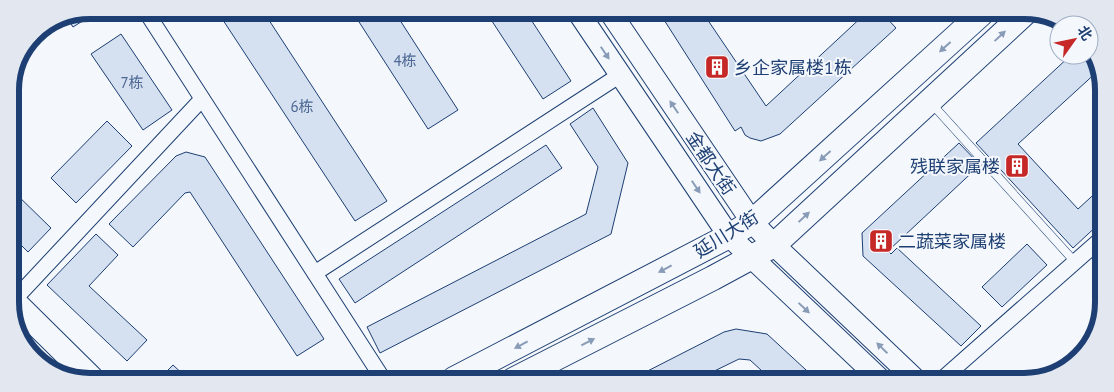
<svg xmlns="http://www.w3.org/2000/svg" width="1114" height="392" font-family="'PT Sans','Noto Sans SC',sans-serif">
  <rect width="100%" height="100%" fill="#f4f7fb"/>
  <g fill="#d5e0f0" stroke="#1d3f73">
    <path d="M 90,10 L 100,10 L 73,27 L 67,18 Z"/>
    <path d="M 217,11 L 263,11 L 387,201 L 355,221 Z"/>
    <path d="M 352,11 L 394,11 L 458,110 L 428,129 Z"/>
    <path d="M 486,12 L 526,12 L 571,81 L 543,99 Z"/>
    <path d="M 659,12 L 703,13 L 766,106 L 866,13 L 882,13 L 896,28 L 780,134 L 761,141 L 750,138 L 745,135 L 741,127 L 735,131 Z"/>
    <path d="M 121,34 L 172,110 L 143,130 L 91,54 Z"/>
    <path d="M 1071,55 L 1087,55 L 1099,70 L 1018,144 L 1078,209 L 1102,187 L 1101,222 L 1073,248 L 976,143 Z"/>
    <path d="M 593,108 L 628,163 L 611,234 L 380,353 L 367,327 L 586,214 L 598,167 L 570,124 Z"/>
    <path d="M 107,121 L 132,146 L 76,203 L 51,178 Z"/>
    <path d="M 959,143 L 980,165 L 888,251 L 891,254 L 897,248 L 981,326 L 961,346 L 863,256 L 862,233 Z"/>
    <path d="M 546,145 L 562,168 L 355,303 L 339,279 Z"/>
    <path d="M 186,152 L 205,157 L 324,339 L 297,356 L 190,192 L 185,193 L 133,247 L 109,224 L 176,156 Z"/>
    <path d="M 11,189 L 51,228 L 28,252 L 11,235 Z"/>
    <path d="M 96,234 L 118,255 L 89,286 L 147,340 L 127,361 L 47,285 Z"/>
    <path d="M 1027,244 L 1047,265 L 1002,307 L 982,287 Z"/>
    <path d="M 736,329 L 767,334 L 818,381 L 773,381 L 750,360 L 739,359 L 696,380 L 630,380 L 724,332 Z"/>
    <path d="M 173,365 L 187,378 L 160,378 Z"/>
  </g>
  <g fill="none" stroke-linecap="round" stroke-linejoin="round">
    <defs>
      <g id="lane">
        <path d="M 1089,49 L 1090,50"/>
        <path d="M 931,103 L 1075,262"/>
      </g>
      <g id="street">
        <path d="M 145,10 L 383,379"/>
        <path d="M 315,273 L 620,75"/>
        <path d="M 13,301 L 202,99"/>
        <path d="M 940,381 L 1101,239"/>
      </g>
      <g id="secondary">
        <path d="M 578,12 L 729,236 L 882,381"/>
        <path d="M 610,12 L 752,222 L 774,245 L 917,381"/>
      </g>
      <g id="primary">
        <path d="M 11,299 L 91,378"/>
        <path d="M 454,379 L 729,236 L 752,222 L 981,14"/>
        <path d="M 513,380 L 713,278 L 774,245 L 1024,14"/>
      </g>
    </defs>
    <use href="#lane" stroke="#1d3f73" stroke-width="9"/>
    <use href="#street" stroke="#1d3f73" stroke-width="17"/>
    <use href="#secondary" stroke="#1d3f73" stroke-width="23"/>
    <use href="#primary" stroke="#1d3f73" stroke-width="26"/>
    <use href="#lane" stroke="#f4f7fb" stroke-width="8"/>
    <use href="#street" stroke="#f4f7fb" stroke-width="15"/>
    <use href="#secondary" stroke="#f4f7fb" stroke-width="21"/>
    <use href="#primary" stroke="#f4f7fb" stroke-width="24"/>
  </g>
  <defs><path id="oneway-solid" d="M-6-.8H1V-3.2L6.5 0L1 3.2V.8H-6Z" transform="scale(1.25)"/></defs>
  <g fill="#889bb7">
    <use href="#oneway-solid" transform="translate(1000 36) rotate(-43)"/>
    <use href="#oneway-solid" transform="translate(945 47) rotate(138)"/>
    <use href="#oneway-solid" transform="translate(605 53) rotate(56)"/>
    <use href="#oneway-solid" transform="translate(674 107) rotate(-124)"/>
    <use href="#oneway-solid" transform="translate(825 156) rotate(138)"/>
    <use href="#oneway-solid" transform="translate(696 187) rotate(56)"/>
    <use href="#oneway-solid" transform="translate(804 217) rotate(-43)"/>
    <use href="#oneway-solid" transform="translate(665 269) rotate(152)"/>
    <use href="#oneway-solid" transform="translate(804 308) rotate(43)"/>
    <use href="#oneway-solid" transform="translate(588 342) rotate(-27)"/>
    <use href="#oneway-solid" transform="translate(521 345) rotate(152)"/>
    <use href="#oneway-solid" transform="translate(882 348) rotate(-136)"/>
  </g>
  <defs>
    <symbol id="building-square" viewBox="-11 -11 22 22"><rect x="-9" y="-9" width="18" height="18" rx="4" fill="#c62828" stroke="#f4f7fb"/><path d="M-4-6H4V6H1V3H-1V6H-4ZM-2.5-4.3h1.7v1.8h-1.7ZM.8-4.3h1.7v1.8H.8ZM-2.5-1h1.7V.8h-1.7ZM.8-1h1.7V.8H.8Z" fill="#fff"/></symbol>
  </defs>
  <g fill-rule="evenodd">
    <use href="#building-square" x="703" y="53" width="28" height="28"/>
    <use href="#building-square" x="1003" y="152" width="28" height="28"/>
    <use href="#building-square" x="867" y="227" width="28" height="28"/>
  </g>
  <g text-anchor="middle" dominant-baseline="central" stroke-width="4" stroke-linejoin="round" paint-order="stroke">
    <g font-size="15" fill="#4b6792">
      <text x="405" y="60">4栋</text>
      <text x="132" y="82">7栋</text>
      <text x="302" y="106">6栋</text>
    </g>
    <g font-size="18" fill="#1d3f73" stroke="#f4f7fb" text-anchor="start">
      <text x="734" y="67">乡企家属楼1栋</text>
      <text x="1000" y="166" text-anchor="end">残联家属楼</text>
      <text x="898" y="241">二蔬菜家属楼</text>
    </g>
    <g font-size="18" fill="#1d3f73" stroke="#f4f7fb">
      <text transform="translate(711 163) rotate(56)">金都大街</text>
      <text transform="translate(726 234) rotate(-32)">延川大街</text>
    </g>
  </g>
  <path d="M0 0H1114V392H0ZM90 19H1024A71 71 0 0 1 1095 90V302A71 71 0 0 1 1024 373H90A71 71 0 0 1 19 302V90A71 71 0 0 1 90 19Z" fill="#e3e8f0" fill-rule="evenodd"/>
  <path fill="none" stroke="#1d3f73" stroke-width="6" d="M90 19H1024A71 71 0 0 1 1095 90V302A71 71 0 0 1 1024 373H90A71 71 0 0 1 19 302V90A71 71 0 0 1 90 19Z"/>
  <g transform="translate(1074 40) rotate(57)"><circle r="24" fill="#f4f7fb" stroke="#9eadc5"/>
  <path d="M0-4L9 19L0 12L-9 19Z" fill="#c62828"/>
  <text y="-8" font-size="14" font-weight="bold" text-anchor="middle" fill="#1d3f73">北</text>
  </g>
</svg>
